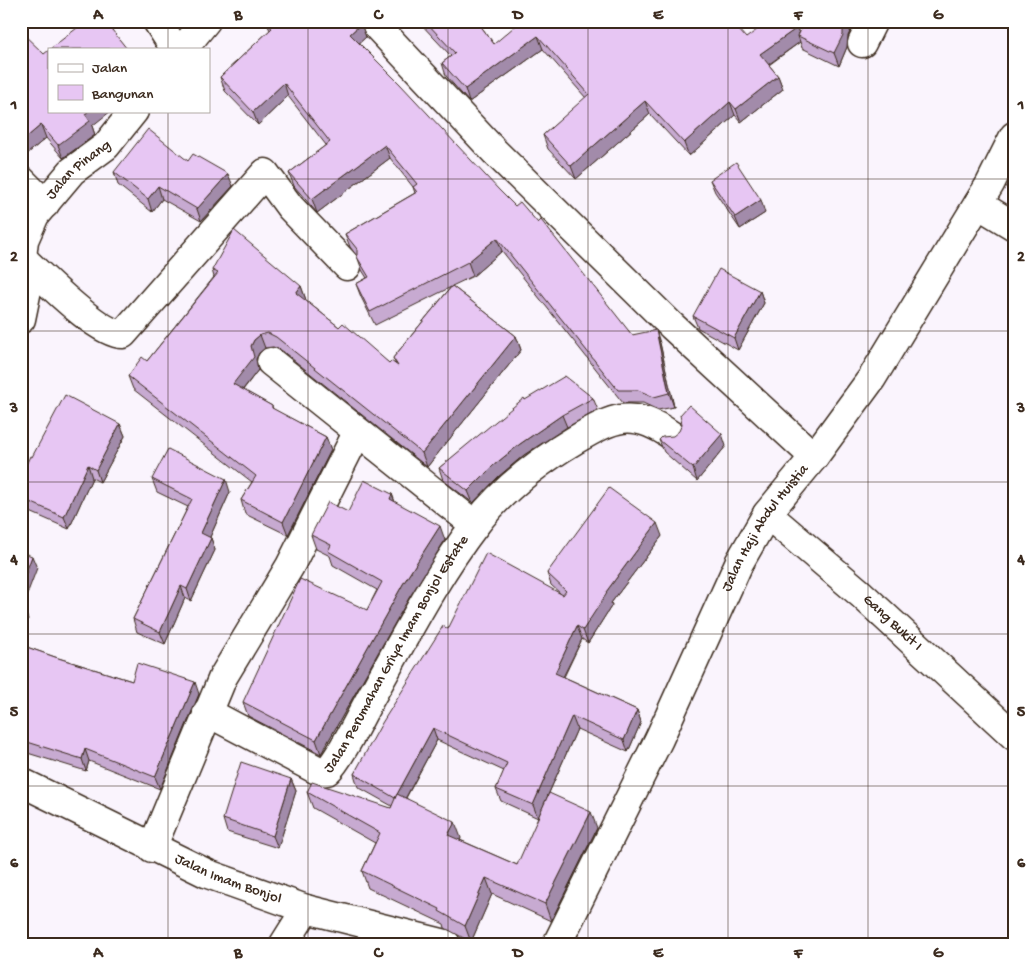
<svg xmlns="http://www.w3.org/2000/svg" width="1035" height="965" font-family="'Gochi Hand',sans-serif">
  <rect width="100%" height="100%" fill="#faf4fd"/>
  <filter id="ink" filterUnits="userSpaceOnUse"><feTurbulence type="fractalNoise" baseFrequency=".02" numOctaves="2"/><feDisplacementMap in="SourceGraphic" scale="10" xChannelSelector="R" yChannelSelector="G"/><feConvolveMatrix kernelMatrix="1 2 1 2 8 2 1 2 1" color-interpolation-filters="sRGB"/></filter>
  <g filter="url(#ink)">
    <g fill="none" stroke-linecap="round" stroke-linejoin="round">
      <defs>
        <g id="minor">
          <path d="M 157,21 L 175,49"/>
          <path d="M 372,21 L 495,152 L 672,326 L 814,457"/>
          <path d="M 862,43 L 873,21"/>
          <path d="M 183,49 L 206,21"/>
          <path d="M 21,180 L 45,204"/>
          <path d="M 978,204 L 1014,226"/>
          <path d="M 22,258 C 42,276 98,335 123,334 L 265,173 L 290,207 L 347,266"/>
          <path id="s1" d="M 21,319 L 28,285 L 22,258 L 24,240 L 35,215 L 72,171 L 106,146 L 134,111"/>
          <path d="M 271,362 L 475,525"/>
          <path id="s2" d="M 767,514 L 861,594 L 1014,736"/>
          <path id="s3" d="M 207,712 L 321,772 L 327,771 C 342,757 363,710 375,690 C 406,635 436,576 475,525 C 501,491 538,462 575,440 C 614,417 632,408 671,435"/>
          <path d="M 152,848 L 223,677 L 290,566 L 357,433"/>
          <path d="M 284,944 L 306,909"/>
          <path id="s4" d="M 557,944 L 659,739 L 739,563 L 767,514 L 814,457 L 872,378 L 990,184 L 1014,136"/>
        </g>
        <g id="trunk">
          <path id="s5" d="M 21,782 L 208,874 L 306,909 L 446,944"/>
        </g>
      </defs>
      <use href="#minor" stroke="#3b2a1e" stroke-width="31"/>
      <use href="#trunk" stroke="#3b2a1e" stroke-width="31"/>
      <use href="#minor" stroke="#fff" stroke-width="28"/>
      <use href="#trunk" stroke="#fff" stroke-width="28"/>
    </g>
    <g fill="#c7aad1" stroke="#3b2a1e">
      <path d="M 175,21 L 186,21 L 180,28 Z"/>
      <path d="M 418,21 L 477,21 L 494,44 L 569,26 L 707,24 L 746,38 L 797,28 L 799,34 L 805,21 L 855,21 L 848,36 L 847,47 L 839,66 L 802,48 L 800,42 L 769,65 L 778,76 L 783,89 L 741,122 L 735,115 L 689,156 L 650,114 L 576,179 L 548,149 L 543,135 L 586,98 L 543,49 L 469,102 L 446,76 L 442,63 L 451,56 Z"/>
      <path d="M 267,24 L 361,24 L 366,37 L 359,43 L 632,335 L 660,343 L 674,407 L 658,410 L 643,403 L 623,403 L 502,251 L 473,276 L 452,286 L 516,336 L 521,350 L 427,467 L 281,350 L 273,347 L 265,348 L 259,353 L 256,359 L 258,370 L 243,390 L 272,406 L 273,409 L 326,437 L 331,450 L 288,535 L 245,514 L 241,500 L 252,482 L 133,389 L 128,376 L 147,361 L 214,277 L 212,270 L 301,286 L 306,300 L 305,300 L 339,327 L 389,363 L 396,365 L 393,358 L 451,287 L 375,325 L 361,297 L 356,284 L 367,278 L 362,270 L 357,256 L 350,247 L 345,234 L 415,193 L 413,187 L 390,158 L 317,213 L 294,186 L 289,173 L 326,145 L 288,96 L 258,125 L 225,91 L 220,77 L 270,30 Z"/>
      <path d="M 21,32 L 92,126 L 95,135 L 63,158 L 46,138 L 21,159 Z"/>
      <path d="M 188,161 L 233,186 L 201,221 L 162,199 L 152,212 L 118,185 L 114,172 Z"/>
      <path d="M 710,180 L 765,213 L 740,229 L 715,192 Z"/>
      <path d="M 760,291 L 764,303 L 738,350 L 698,328 L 693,316 Z"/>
      <path d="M 593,398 L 598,410 L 567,427 L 524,455 L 498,477 L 473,503 L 443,480 L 439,468 L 525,400 Z"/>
      <path d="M 120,424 L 125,436 L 100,482 L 92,478 L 69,529 L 21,508 L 21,476 L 32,457 Z"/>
      <path d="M 659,440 L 726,446 L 697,481 L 664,452 Z"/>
      <path d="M 152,479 L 230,492 L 210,537 L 211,538 L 215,550 L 191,601 L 185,598 L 165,644 L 137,632 L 133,619 L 188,507 L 157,492 Z"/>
      <path d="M 392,494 L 395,502 L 445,540 L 409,598 L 321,754 L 248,716 L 243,702 L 367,610 L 377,590 L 333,565 L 330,556 L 316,549 L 311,535 L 348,512 Z"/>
      <path d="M 662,536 L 611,603 L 612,605 L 588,643 L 582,639 L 564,677 L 637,710 L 641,722 L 628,752 L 577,729 L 538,818 L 501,801 L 496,789 L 504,771 L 437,740 L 406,798 L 461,838 L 460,840 L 517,865 L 597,828 L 551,921 L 492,894 L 471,942 L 445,928 L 444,924 L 368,888 L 362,871 L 375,843 L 313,808 L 307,792 L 391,808 L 392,806 L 358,787 L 354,774 L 448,629 L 561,594 L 551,585 L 547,573 Z"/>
      <path d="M 21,645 L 55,657 L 132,681 L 199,694 L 160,789 L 89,761 L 86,771 L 21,751 Z"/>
      <path d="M 291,779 L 296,791 L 278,848 L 227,832 L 223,819 Z"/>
    </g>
    <g fill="#a28baa" stroke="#3b2a1e">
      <path d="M 178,21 L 186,21 L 180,28 Z"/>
      <path d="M 845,21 L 855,21 L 848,36 L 847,47 L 839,66 L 834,53 Z"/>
      <path d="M 361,24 L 366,37 L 355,47 L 350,34 Z"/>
      <path d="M 797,28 L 800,37 L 798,36 L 800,42 L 765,67 L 760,54 Z"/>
      <path d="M 538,36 L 543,49 L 469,102 L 465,89 Z"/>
      <path d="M 778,76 L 783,89 L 741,122 L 736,109 Z"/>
      <path d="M 284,83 L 288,96 L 258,125 L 253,112 Z"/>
      <path d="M 645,101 L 650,114 L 576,179 L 571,166 Z"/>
      <path d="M 730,102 L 735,115 L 689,156 L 684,143 Z"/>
      <path d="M 89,111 L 111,111 L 92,126 L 95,135 L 63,158 L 58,145 L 85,114 Z"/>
      <path d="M 41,125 L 46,138 L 21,159 L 21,142 Z"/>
      <path d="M 385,145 L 390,158 L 317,213 L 312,199 Z"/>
      <path d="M 228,174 L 233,186 L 201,221 L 197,209 Z"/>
      <path d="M 158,186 L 162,199 L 152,212 L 148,199 Z"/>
      <path d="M 761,200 L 765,213 L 740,229 L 735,217 Z"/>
      <path d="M 497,238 L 502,251 L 473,276 L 468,262 Z"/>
      <path d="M 301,286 L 306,300 L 301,306 L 296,293 Z"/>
      <path d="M 760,291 L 764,303 L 738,350 L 734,338 Z"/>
      <path d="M 656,330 L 660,343 L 674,407 L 669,393 Z"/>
      <path d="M 260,335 L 265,348 L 259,353 L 256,359 L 258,370 L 237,397 L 233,384 L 254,340 Z"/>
      <path d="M 516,336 L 521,350 L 427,467 L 422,453 Z"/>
      <path d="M 562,415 L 567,427 L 524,455 L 498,477 L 473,503 L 468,491 L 494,465 L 520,444 Z"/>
      <path d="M 120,424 L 125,436 L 100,482 L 96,470 Z"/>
      <path d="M 722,434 L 726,446 L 697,481 L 693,468 Z"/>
      <path d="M 326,437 L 331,450 L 288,535 L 283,522 Z"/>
      <path d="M 88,465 L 92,478 L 69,529 L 64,517 Z"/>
      <path d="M 226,479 L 230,492 L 206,546 L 201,533 Z"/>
      <path d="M 392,494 L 397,508 L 390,499 Z"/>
      <path d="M 657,523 L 662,536 L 611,603 L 612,605 L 588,643 L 583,630 L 606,592 Z"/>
      <path d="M 440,526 L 445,540 L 409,598 L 321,754 L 316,740 L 403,584 Z"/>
      <path d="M 211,538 L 215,550 L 191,601 L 187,589 Z"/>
      <path d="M 32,556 L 37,568 L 21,610 L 21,586 Z"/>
      <path d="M 181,586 L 185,598 L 165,644 L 160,632 Z"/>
      <path d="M 23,607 L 28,619 L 21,641 L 21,614 Z"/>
      <path d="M 577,626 L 582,639 L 559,685 L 555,673 Z"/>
      <path d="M 195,682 L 199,694 L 160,789 L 155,777 Z"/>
      <path d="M 637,710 L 641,722 L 628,752 L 624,740 Z"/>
      <path d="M 572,716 L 577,729 L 538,818 L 533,805 Z"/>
      <path d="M 433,728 L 437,740 L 399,810 L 395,798 Z"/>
      <path d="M 85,749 L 89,761 L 86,771 L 82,759 Z"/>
      <path d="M 291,779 L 296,791 L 278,848 L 273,836 Z"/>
      <path d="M 591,812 L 597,828 L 551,921 L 545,904 Z"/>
      <path d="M 455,822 L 461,838 L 454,851 L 448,835 Z"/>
      <path d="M 486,878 L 492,894 L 471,942 L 465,926 Z"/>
    </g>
    <g fill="#e7c6f3" stroke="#3b2a1e">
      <path d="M 86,21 L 105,21 L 127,49 L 50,49 Z"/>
      <path d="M 270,21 L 359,21 L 361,24 L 350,34 L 400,84 L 499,190 L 515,206 L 520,202 L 538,223 L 541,220 L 632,335 L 656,330 L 669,393 L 654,397 L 638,390 L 618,390 L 497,238 L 468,262 L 370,312 L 356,284 L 369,277 L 357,257 L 357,249 L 345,234 L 417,192 L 413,187 L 417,184 L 385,145 L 312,199 L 289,173 L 330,142 L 284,83 L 253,112 L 220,77 L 272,28 L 267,24 Z"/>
      <path d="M 425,21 L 477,21 L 494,44 L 521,21 L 565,21 L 569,26 L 574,21 L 705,21 L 707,24 L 710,21 L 731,21 L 746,38 L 769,21 L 792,21 L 797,28 L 760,54 L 778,76 L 736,109 L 730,102 L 684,143 L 645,101 L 571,166 L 543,135 L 589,94 L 538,36 L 465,89 L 442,63 L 455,53 Z"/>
      <path d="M 805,21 L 845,21 L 843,24 L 843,35 L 834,53 L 798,36 Z"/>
      <path d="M 21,32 L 44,54 L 49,50 L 49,111 L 89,111 L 85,114 L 90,121 L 58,145 L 41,125 L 21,142 Z"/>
      <path d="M 148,129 L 188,161 L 193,154 L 228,174 L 197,209 L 158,186 L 148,199 L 114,172 Z"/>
      <path d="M 736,162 L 761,200 L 735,217 L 710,180 Z"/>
      <path d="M 234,230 L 301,286 L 296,293 L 339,327 L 343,323 L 389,363 L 391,361 L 398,366 L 393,358 L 452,286 L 516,336 L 422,453 L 276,337 L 268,333 L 260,335 L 254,340 L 251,346 L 254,357 L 233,384 L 272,406 L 272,408 L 326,437 L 283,522 L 241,500 L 256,476 L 128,376 L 142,357 L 147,361 L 218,273 L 212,270 Z"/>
      <path d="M 719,269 L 760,291 L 734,338 L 693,316 Z"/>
      <path d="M 565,376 L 593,398 L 562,415 L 520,444 L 494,465 L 468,491 L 439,468 L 524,398 L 525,400 Z"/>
      <path d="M 65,395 L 120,424 L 96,470 L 88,465 L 64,517 L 21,498 L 21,476 L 30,456 L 32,457 Z"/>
      <path d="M 689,405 L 722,434 L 693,468 L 659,440 L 662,437 L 673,436 L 679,431 L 682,424 L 680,415 Z"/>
      <path d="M 168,449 L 226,479 L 201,533 L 211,538 L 187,589 L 181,586 L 160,632 L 133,619 L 192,499 L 152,479 Z"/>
      <path d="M 364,480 L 392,494 L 390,499 L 440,526 L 403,584 L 316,740 L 243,702 L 300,579 L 367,610 L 382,582 L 328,551 L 331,545 L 311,535 L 328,502 L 348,512 Z"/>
      <path d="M 609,488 L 657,523 L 606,592 L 607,593 L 583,630 L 577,626 L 555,673 L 637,710 L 624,740 L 572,716 L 533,805 L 496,789 L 507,763 L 433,728 L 395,798 L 354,774 L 382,723 L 443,626 L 448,629 L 486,553 L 563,595 L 566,591 L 547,573 Z"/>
      <path d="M 21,552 L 32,556 L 21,586 Z"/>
      <path d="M 21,645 L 55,657 L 132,681 L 137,663 L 195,682 L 155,777 L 85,749 L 82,759 L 21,740 Z"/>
      <path d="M 241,762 L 291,779 L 273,836 L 223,819 Z"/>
      <path d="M 312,782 L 391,808 L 397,794 L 455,822 L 448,835 L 517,865 L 549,793 L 591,812 L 545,904 L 486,878 L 465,926 L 439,911 L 440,909 L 362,871 L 380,833 L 307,792 Z"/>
    </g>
  </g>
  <path fill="none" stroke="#3b2a1e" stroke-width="1" stroke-opacity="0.55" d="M 168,21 L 168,49M 308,21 L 308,944M 448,21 L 448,944M 588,21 L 588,944M 728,21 L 728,944M 868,21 L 868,944M 168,111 L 168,944M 21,179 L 1014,179M 21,331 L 1014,331M 21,482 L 1014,482M 21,634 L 1014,634M 21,786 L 1014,786"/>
  <g text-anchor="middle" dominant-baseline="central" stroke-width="4" stroke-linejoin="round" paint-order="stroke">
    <g font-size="15" fill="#3b2a1e" stroke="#fff">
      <text stroke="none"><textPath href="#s1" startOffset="171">Jalan Pinang</textPath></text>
      <text stroke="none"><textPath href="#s4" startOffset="466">Jalan Haji Abdul Huistia</textPath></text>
      <text stroke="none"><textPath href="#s2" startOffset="166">Gang Bukit I</textPath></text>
      <text stroke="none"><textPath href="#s3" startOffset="271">Jalan Perumahan Griya Imam Bonjol Estate</textPath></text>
      <text stroke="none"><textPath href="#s5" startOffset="229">Jalan Imam Bonjol</textPath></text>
    </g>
  </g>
  <rect width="1035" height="965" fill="none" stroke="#fff" stroke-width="55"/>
  <rect x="48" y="48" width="162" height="65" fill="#ffffff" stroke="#b1aaa5"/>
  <rect x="58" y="64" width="25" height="8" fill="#ffffff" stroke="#b1aaa5"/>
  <text x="92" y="72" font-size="15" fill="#3b2a1e">Jalan</text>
  <rect x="58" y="85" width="25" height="15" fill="#e7c6f3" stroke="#b1aaa5"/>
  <text x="92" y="98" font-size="15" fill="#3b2a1e">Bangunan</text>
  <rect x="28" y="28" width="980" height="910" fill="none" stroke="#3b2a1e" stroke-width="2"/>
  <g font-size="16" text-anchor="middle" font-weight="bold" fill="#3b2a1e">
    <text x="98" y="19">A</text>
    <text x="238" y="19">B</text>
    <text x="378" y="19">C</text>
    <text x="518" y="19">D</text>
    <text x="658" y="19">E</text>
    <text x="798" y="19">F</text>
    <text x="938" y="19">G</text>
    <text x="14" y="109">1</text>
    <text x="1021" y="109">1</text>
    <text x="14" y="261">2</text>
    <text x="1021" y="261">2</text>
    <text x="14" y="412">3</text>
    <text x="1021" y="412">3</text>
    <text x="14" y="564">4</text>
    <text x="1021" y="564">4</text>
    <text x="14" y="716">5</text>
    <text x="1021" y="716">5</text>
    <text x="14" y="867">6</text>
    <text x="1021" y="867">6</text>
    <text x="98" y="957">A</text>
    <text x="238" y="957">B</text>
    <text x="378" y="957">C</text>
    <text x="518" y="957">D</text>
    <text x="658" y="957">E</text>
    <text x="798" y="957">F</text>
    <text x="938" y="957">G</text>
  </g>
</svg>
